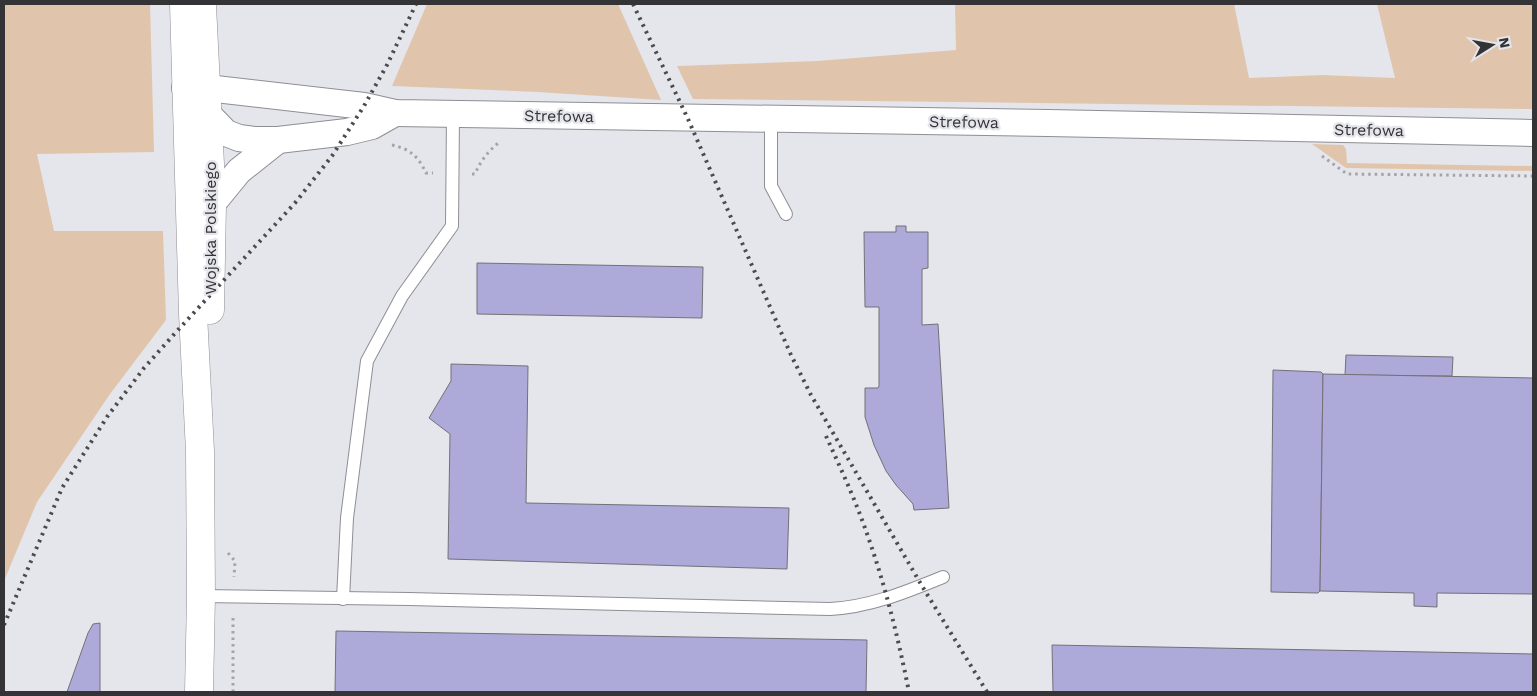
<svg xmlns="http://www.w3.org/2000/svg" width="1537" height="696" font-family="'Work Sans',sans-serif">
  <rect width="100%" height="100%" fill="#e5e5ec"/>
  <g fill="#e0c5ac">
    <path d="M 4,4 L 150,4 L 154,152 L 37,154 L 54,231 L 163,231 L 166,320 L 110,394 L 37,502 L 4,581 Z"/>
    <path d="M 427,4 L 618,4 L 661,100 L 538,92 L 392,86 Z"/>
    <path d="M 955,4 L 1234,4 L 1249,78 L 1322,75 L 1395,78 L 1377,4 L 1533,4 L 1533,109 L 693,99 L 677,66 L 817,61 L 956,50 Z"/>
    <path d="M 1312,144 L 1343,145 L 1346,149 L 1347,163 L 1533,166 L 1533,171 L 1346,168 Z"/>
  </g>
  <g fill="#ada9d9" stroke="#727177">
    <path d="M 896,226 L 906,226 L 906,232 L 928,232 L 928,268 L 922,269 L 922,325 L 938,324 L 949,508 L 914,510 L 913,504 L 896,485 L 886,471 L 874,445 L 865,417 L 865,388 L 878,388 L 879,386 L 879,307 L 865,307 L 864,232 L 896,232 Z"/>
    <path d="M 477,263 L 703,267 L 702,318 L 477,314 Z"/>
    <path d="M 1346,355 L 1453,357 L 1452,376 L 1345,375 Z"/>
    <path d="M 451,364 L 528,366 L 526,503 L 789,508 L 787,569 L 448,559 L 450,434 L 429,418 L 451,381 Z"/>
    <path d="M 1273,370 L 1321,372 L 1323,374 L 1320,591 L 1318,593 L 1271,592 Z"/>
    <path d="M 1323,374 L 1533,378 L 1533,594 L 1437,593 L 1437,607 L 1414,606 L 1414,593 L 1320,591 Z"/>
    <path d="M 100,623 L 100,692 L 67,692 L 88,633 L 93,624 Z"/>
    <path d="M 336,631 L 867,640 L 866,692 L 335,692 Z"/>
    <path d="M 1052,645 L 1533,654 L 1533,692 L 1053,692 Z"/>
  </g>
  <g fill="none" stroke-linecap="round" stroke-linejoin="round">
    <defs>
      <g id="service">
        <path d="M 771,119 L 771,186 L 786,214"/>
        <path d="M 201,596 L 409,599 L 830,609 C 870,607 906,592 943,577"/>
        <path d="M 343,599 L 347,518 L 367,361 L 402,296 L 452,226 L 453,115"/>
      </g>
      <g id="minor">
        <path d="M 185,88 L 207,88 L 364,106 L 395,113 L 1048,123 L 1533,133"/>
        <path d="M 199,105 L 226,133 L 239,138 L 254,140 L 278,140 L 347,132 L 372,126 L 395,113"/>
        <path d="M 212,204 L 239,171 L 278,140"/>
      </g>
      <g id="tertiary">
        <path d="M 184,4 L 193,314 L 200,451 L 201,596 L 199,692"/>
        <path d="M 202,6 L 212,204 L 210,310"/>
      </g>
    </defs>
    <use href="#service" stroke="#8e8e94" stroke-width="14"/>
    <use href="#minor" stroke="#8e8e94" stroke-width="28"/>
    <use href="#tertiary" stroke="#8e8e94" stroke-width="29"/>
    <g stroke="#a3a3a8" stroke-width="3" stroke-dasharray="2.5 4" stroke-linecap="butt">
      <path d="M 392,145 C 410,149 418,156 426,173 L 433,173"/>
      <path d="M 1322,156 L 1347,174 L 1533,176"/>
      <path d="M 472,174 L 475,174 C 481,160 489,150 501,141"/>
      <path d="M 228,553 L 235,561 L 234,577"/>
      <path d="M 233,692 L 233,616"/>
    </g>
    <use href="#service" stroke="#fff" stroke-width="12"/>
    <use href="#minor" stroke="#fff" stroke-width="26"/>
    <use href="#tertiary" stroke="#fff" stroke-width="28"/>
    <g stroke="#4b4b4f" stroke-width="4" stroke-dasharray="2.5 5" stroke-linecap="butt">
      <path d="M 633,4 L 688,119 L 791,355 L 811,395 L 922,586 L 987,692"/>
      <path d="M 826,436 C 840,467 855,499 866,531 C 885,584 898,637 909,692"/>
      <path d="M 4,625 L 62,488 L 107,417 L 144,368 L 177,331 L 295,203 L 332,156 L 364,106 L 387,65 L 416,4"/>
    </g>
  </g>
  <g text-anchor="middle" dominant-baseline="central" stroke-width="4.5" stroke-linejoin="round" paint-order="stroke">
    <g font-size="16" fill="#343437" stroke="#e5e5ec">
      <text transform="translate(559 116) rotate(1)">Strefowa</text>
      <text transform="translate(964 122) rotate(1)">Strefowa</text>
      <text transform="translate(1369 130) rotate(1)">Strefowa</text>
      <text transform="translate(210 228) rotate(-90)">Wojska Polskiego</text>
    </g>
  </g>
  <rect width="1537" height="696" fill="none" stroke="#343437" stroke-width="10"/>
  <g transform="translate(1492 45) rotate(79)" stroke="#e5e5ec" stroke-width="4" paint-order="stroke">
  <path d="M0-4L9 19L0 12L-9 19Z" fill="#343437"/>
  <text y="-8" font-size="14" font-weight="bold" text-anchor="middle" fill="#343437">N</text>
  </g>
</svg>
